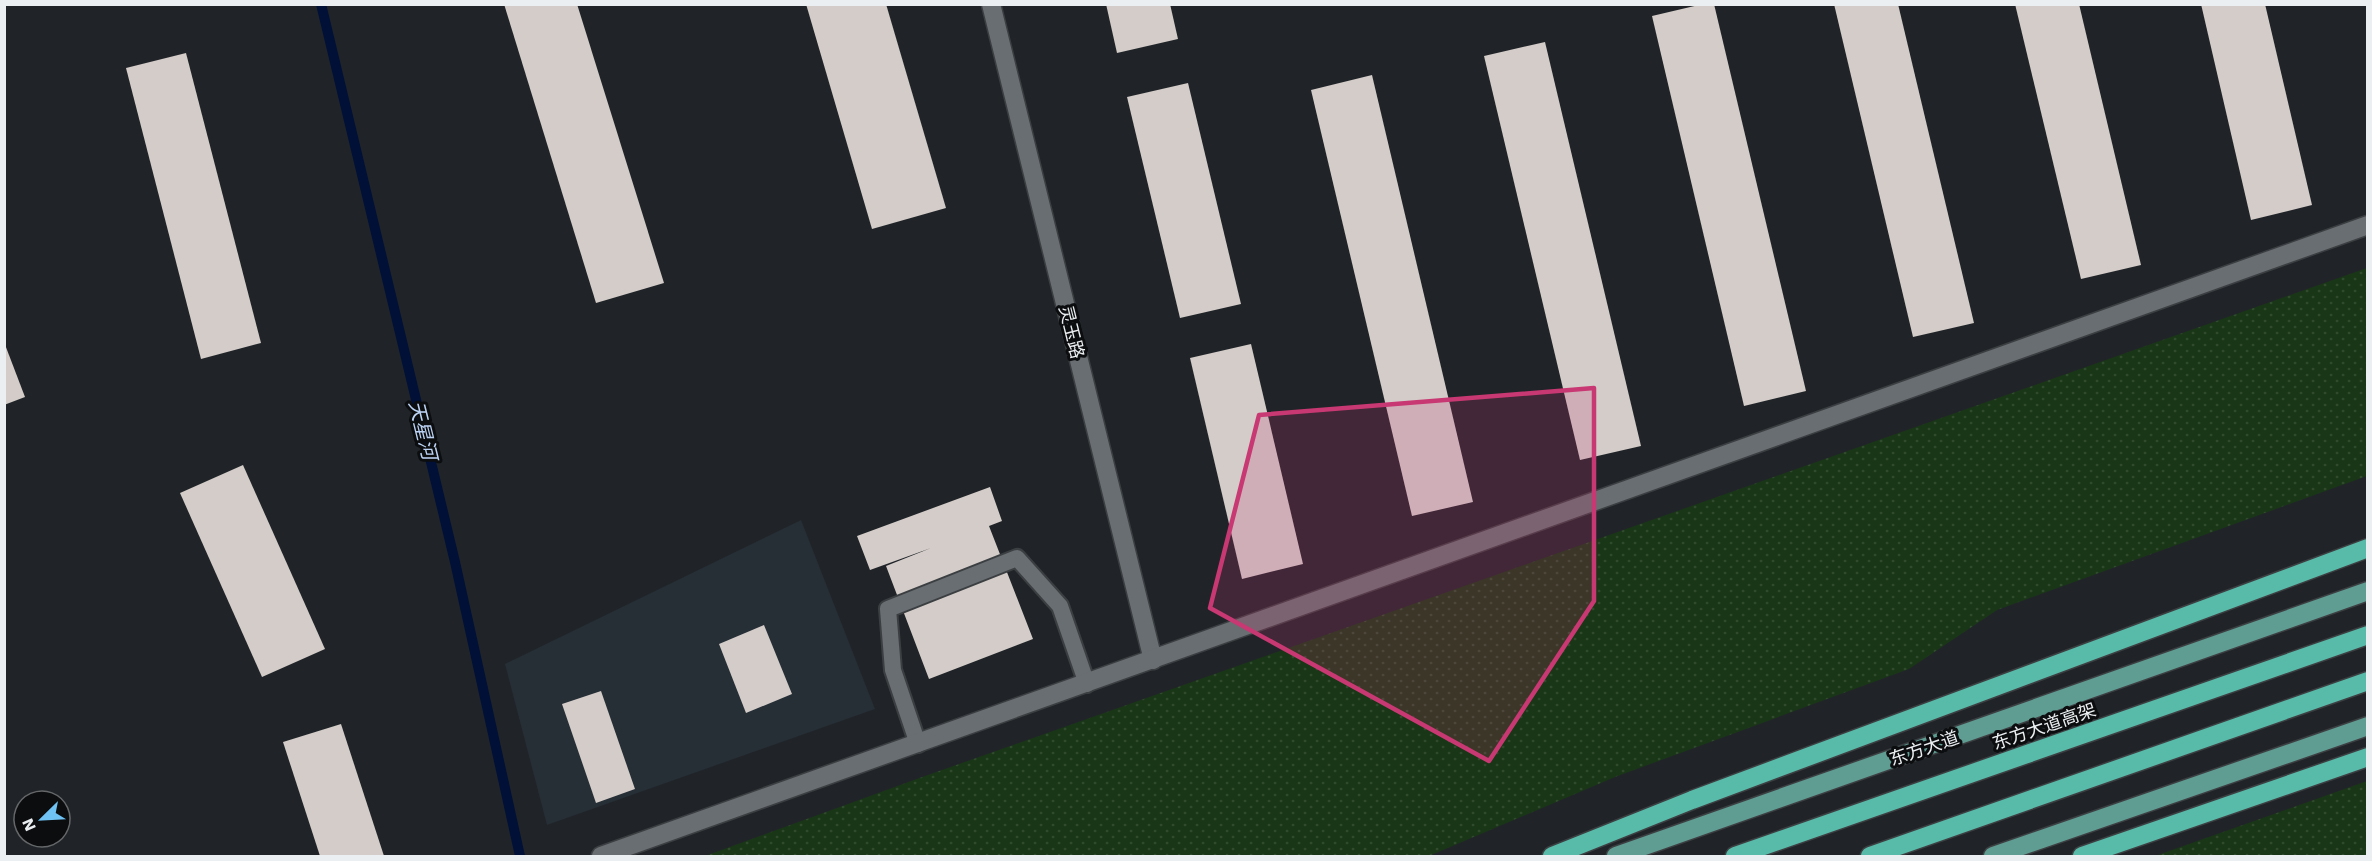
<svg xmlns="http://www.w3.org/2000/svg" width="2372" height="861" font-family="'Work Sans','Noto Sans SC',sans-serif">
  <defs>
    <pattern id="grass-dots" width="8" height="8" patternUnits="userSpaceOnUse" patternTransform="scale(1.5)"><rect width="8" height="8" fill="#193616"/><path d="M2 2h.1M6 6h.1" fill="none" stroke="#2f4a2d" stroke-width="1.8" stroke-linecap="round"/></pattern>
  </defs>
  <rect width="100%" height="100%" fill="#202428"/>
  <path fill="#262e36" d="M 801,520 L 875,709 L 547,825 L 505,664 Z"/>
  <g fill="url(#grass-dots)">
    <path d="M 2367,268 L 2367,476 L 1997,610 L 1909,669 L 1615,777 L 1429,856 L 705,856 L 925,776 Z"/>
    <path d="M 2367,781 L 2367,856 L 2155,856 Z"/>
  </g>
  <g fill="none" stroke-linecap="round" stroke-linejoin="round">
    <path stroke="#001037" stroke-width="10" d="M 321,4 L 455,562 L 520,856"/>
  </g>
  <g fill="#d3ccc8">
    <path d="M 504,4 L 577,4 L 664,283 L 596,303 Z"/>
    <path d="M 806,4 L 886,4 L 946,208 L 872,229 Z"/>
    <path d="M 1106,4 L 1170,4 L 1178,39 L 1117,53 Z"/>
    <path d="M 1703,4 L 1714,4 L 1806,391 L 1744,406 L 1652,16 Z"/>
    <path d="M 1834,4 L 1898,4 L 1974,323 L 1913,337 Z"/>
    <path d="M 2015,4 L 2079,4 L 2141,265 L 2081,279 Z"/>
    <path d="M 2201,4 L 2265,4 L 2312,205 L 2251,220 Z"/>
    <path d="M 1545,42 L 1641,446 L 1580,460 L 1484,56 Z"/>
    <path d="M 186,53 L 261,343 L 201,359 L 126,68 Z"/>
    <path d="M 1372,75 L 1473,502 L 1412,516 L 1311,90 Z"/>
    <path d="M 1188,83 L 1241,304 L 1180,318 L 1127,97 Z"/>
    <path d="M 4,342 L 25,397 L 4,405 Z"/>
    <path d="M 1251,344 L 1303,564 L 1242,579 L 1190,358 Z"/>
    <path d="M 243,465 L 325,649 L 262,677 L 180,493 Z"/>
    <path d="M 990,487 L 1002,521 L 989,526 L 1033,639 L 929,679 L 886,566 L 931,548 L 870,570 L 857,536 Z"/>
    <path d="M 764,625 L 792,694 L 746,713 L 719,644 Z"/>
    <path d="M 601,691 L 635,789 L 596,803 L 562,704 Z"/>
    <path d="M 341,724 L 384,856 L 320,856 L 283,742 Z"/>
  </g>
  <g fill="none" stroke-linecap="round" stroke-linejoin="round">
    <defs>
      <path id="lane" d="M 918,744 L 893,670 L 888,609 L 1017,558 L 1060,606 L 1087,684"/>
      <g id="secondary">
        <path d="M 991,4 L 1153,660"/>
        <path d="M 601,856 L 2368,225"/>
      </g>
      <g id="primary">
        <path d="M 1616,856 L 2368,591"/>
        <path d="M 1993,856 L 2368,726"/>
      </g>
      <g id="highway">
        <path d="M 1552,856 L 1692,800 L 2368,548"/>
        <path d="M 1735,856 L 2368,635"/>
        <path d="M 1870,856 L 2368,681"/>
        <path d="M 2082,856 L 2368,757"/>
      </g>
    </defs>
    <use href="#lane" stroke="#3c3f42" stroke-width="20"/>
    <use href="#secondary" stroke="#3c3f42" stroke-width="21"/>
    <use href="#primary" stroke="#3c3f42" stroke-width="21"/>
    <use href="#highway" stroke="#3c3f42" stroke-width="21"/>
    <use href="#lane" stroke="#696e72" stroke-width="16"/>
    <use href="#secondary" stroke="#696e72" stroke-width="18"/>
    <use href="#primary" stroke="#5f9c92" stroke-width="18"/>
    <use href="#highway" stroke="#58baa8" stroke-width="18"/>
  </g>
  <path fill="#c83872" fill-opacity="0.2" stroke="#c83872" stroke-width="4.5" stroke-linejoin="round" d="M 1594,388 L 1594,601 L 1489,761 L 1210,608 L 1259,415 Z"/>
  <g text-anchor="middle" dominant-baseline="central" stroke-width="6" stroke-linejoin="round" paint-order="stroke">
    <g font-size="18" fill="#eceff1" stroke="#0b0d0f">
      <text transform="translate(1072 332) rotate(76)">灵玉路</text>
      <text transform="translate(2044 726) rotate(-19)">东方大道高架</text>
      <text transform="translate(1924 748) rotate(-19)">东方大道</text>
    </g>
    <g font-size="20" font-style="italic" fill="#bbd2f4" stroke="#0b0d0f">
      <text transform="translate(423 430) rotate(76)">天星河</text>
    </g>
  </g>
  <rect width="2372" height="861" fill="none" stroke="#eceff1" stroke-width="12"/>
  <g transform="translate(42 819) rotate(246)"><circle r="28" fill="#0b0d0f" stroke="#656769" stroke-width="1.5"/>
  <path d="M0-4.5L10 22L0 15L-10 22Z" fill="#6fc2f4"/>
  <text y="-9" font-size="16" font-weight="bold" text-anchor="middle" fill="#eceff1">N</text>
  </g>
</svg>
